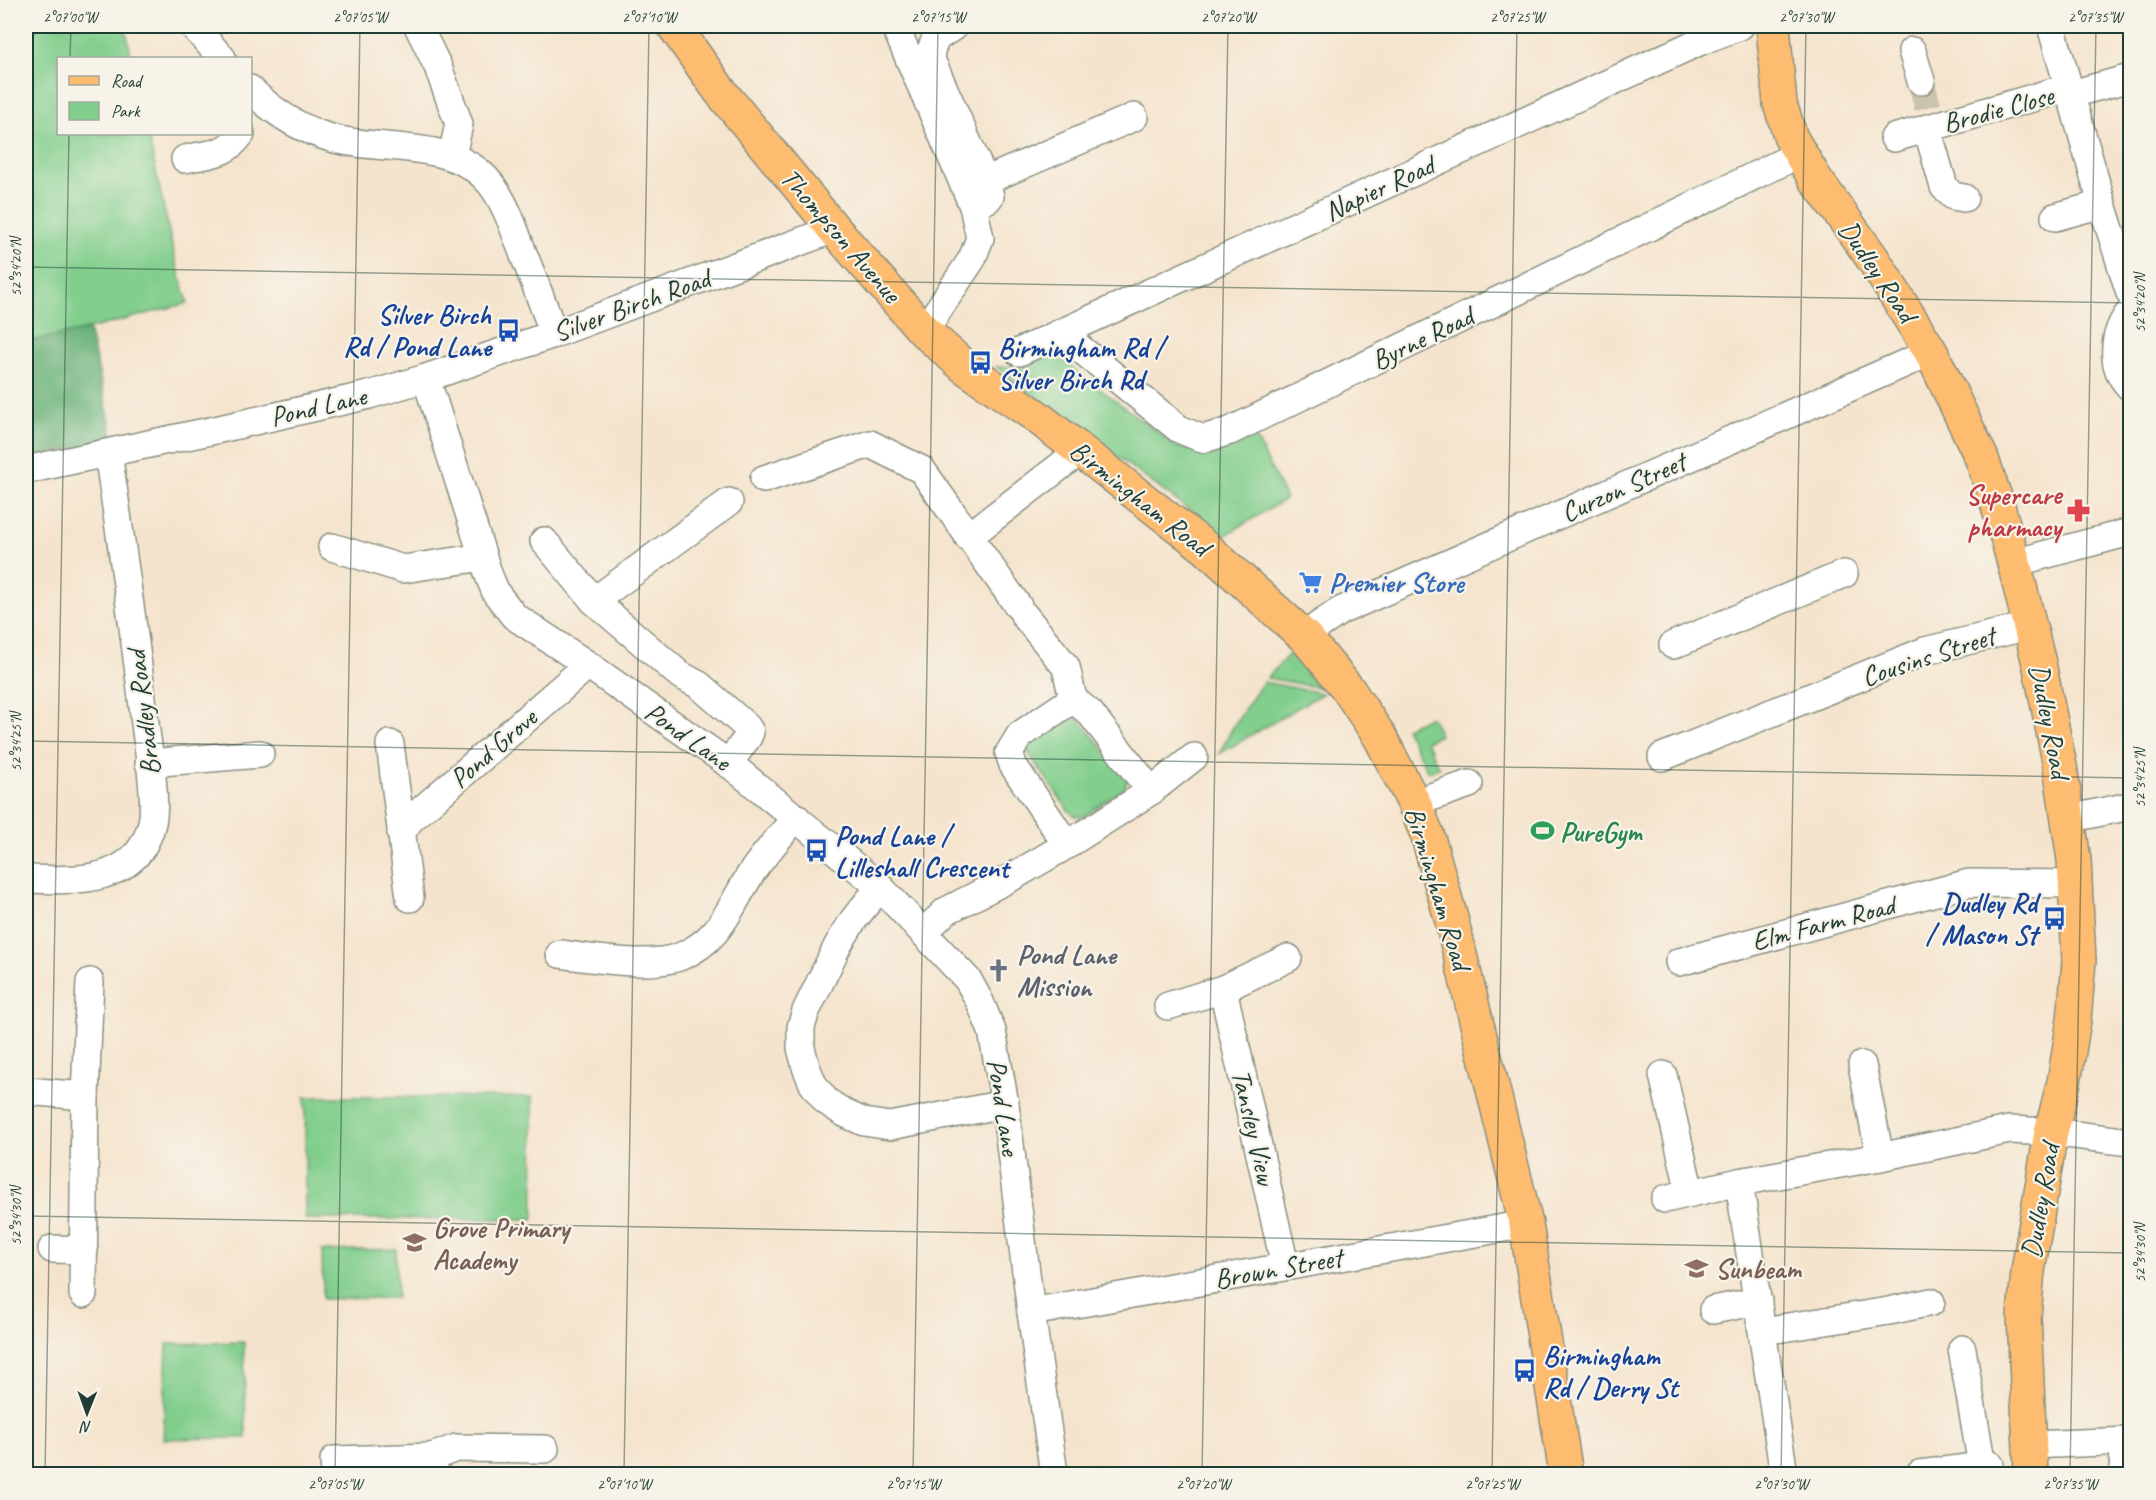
<svg xmlns="http://www.w3.org/2000/svg" width="2156" height="1500" font-family="Caveat,sans-serif">
  <rect width="100%" height="100%" fill="#f7f3e8"/>
  <filter id="ink" filterUnits="userSpaceOnUse"><feTurbulence type="fractalNoise" baseFrequency=".0167" numOctaves="2"/><feDisplacementMap in="SourceGraphic" scale="12" xChannelSelector="R" yChannelSelector="G"/><feConvolveMatrix kernelMatrix="1 2 1 2 8 2 1 2 1" color-interpolation-filters="sRGB"/></filter>
  <filter id="wash" filterUnits="userSpaceOnUse"><feTurbulence type="fractalNoise" baseFrequency=".008" numOctaves="4" result="noise"/><feDisplacementMap in="SourceGraphic" scale="24" xChannelSelector="R" yChannelSelector="G"/><feGaussianBlur stdDeviation="1.35" result="paint"/><feColorMatrix in="noise" values="0 0 0 0 0 0 0 0 0 0 0 0 0 0 0 0 0 1.4 0 .05"/><feComposite in="paint" operator="in"/></filter>
  <g filter="url(#wash)">
    <rect width="100%" height="100%" fill="#f5e4cd"/>
    <g fill="#81ce8d" stroke="#508660" stroke-width="1.5">
      <path d="M 26,26 L 125,26 L 132,58 L 58,58 L 58,134 L 148,134 L 174,255 L 188,303 L 89,329 L 26,342 Z"/>
      <path d="M 1054,354 L 1177,447 L 1204,450 L 1255,436 L 1286,499 L 1224,536 L 996,367 L 1023,366 Z"/>
      <path d="M 1290,653 L 1322,688 L 1267,678 Z"/>
      <path d="M 1263,682 L 1323,693 L 1219,754 L 1233,727 Z"/>
      <path d="M 1072,711 L 1127,777 L 1126,787 L 1083,817 L 1075,816 L 1068,810 L 1027,751 L 1029,743 Z"/>
      <path d="M 1431,716 L 1440,735 L 1426,741 L 1439,768 L 1428,772 L 1405,728 Z"/>
      <path d="M 305,1097 L 533,1097 L 534,1219 L 305,1219 Z"/>
      <path d="M 396,1249 L 397,1298 L 323,1299 L 322,1251 Z"/>
      <path d="M 244,1342 L 246,1438 L 163,1439 L 167,1344 Z"/>
    </g>
    <path fill="#68b178" stroke="#447756" stroke-width="1.5" d="M 89,329 L 114,440 L 34,457 L 26,412 L 26,342 Z"/>
  </g>
  <g filter="url(#ink)">
    <g fill="none" stroke-linecap="round" stroke-linejoin="round">
      <path stroke="#cac3ae" stroke-width="27" stroke-dasharray="27 14" stroke-linecap="butt" d="M 1921,81 L 1928,108"/>
      <defs>
        <g id="minor">
          <path d="M 193,26 L 222,58"/>
          <path d="M 418,26 L 438,67 L 459,124 L 452,156"/>
          <path d="M 895,26 L 973,206 L 980,238 L 972,259 L 924,331"/>
          <path d="M 2051,26 L 2102,204 L 2130,293"/>
          <path d="M 1912,51 L 1921,81"/>
          <path d="M 929,55 L 936,38 L 953,27"/>
          <path d="M 911,62 L 929,55 L 985,181 L 990,196 L 988,199 L 973,206"/>
          <path d="M 250,89 C 273,112 300,129 331,138 C 383,153 452,137 490,183 C 506,203 514,229 523,253 C 534,280 544,307 554,334"/>
          <path d="M 1927,128 L 1944,187 L 1953,196 L 1964,198"/>
          <path d="M 1894,138 L 2060,90 L 2079,92 L 2130,78"/>
          <path d="M 185,159 C 211,153 225,156 241,134"/>
          <path d="M 985,181 L 1134,117"/>
          <path d="M 2055,217 L 2102,204"/>
          <path d="M 2130,312 C 2113,333 2109,366 2130,387"/>
          <path d="M 1061,333 L 1179,429 L 1203,439 L 1230,431 L 1799,154"/>
          <path d="M 1019,352 L 1703,40 L 1740,26"/>
          <path d="M 426,378 L 489,576 L 496,593 L 514,616 L 588,665 L 732,766 L 880,887 L 968,980 L 980,1002 L 992,1031 L 1005,1104 L 1031,1312 L 1054,1474"/>
          <path d="M 26,470 L 215,430 L 369,395 L 426,378 L 554,334 L 834,229"/>
          <path d="M 764,479 L 870,444 L 922,470 L 1018,606"/>
          <path d="M 968,537 L 1080,451"/>
          <path d="M 544,541 L 594,601 L 680,675 L 699,685 L 747,727 L 750,732 L 748,737 L 728,764"/>
          <path d="M 332,547 L 403,569 L 483,557"/>
          <path d="M 2014,563 L 2130,532"/>
          <path d="M 594,601 L 729,502"/>
          <path d="M 1024,615 L 1066,667 L 1073,699"/>
          <path d="M 1318,626 L 1340,611 L 1931,352"/>
          <path d="M 1673,645 L 1844,574"/>
          <path d="M 390,744 L 410,898"/>
          <path d="M 1662,757 L 1925,651 L 2029,626"/>
          <path d="M 149,763 L 260,754"/>
          <path d="M 1414,803 L 1469,784"/>
          <path d="M 2068,819 L 2130,806"/>
          <path d="M 401,833 L 410,820 L 588,665"/>
          <path d="M 1067,845 L 1013,765 L 1009,753 L 1020,735 L 1073,699 L 1090,713 L 1151,791"/>
          <path d="M 26,879 C 61,880 107,884 134,857 C 144,848 152,829 153,816 C 156,789 147,744 144,715 C 134,628 121,540 108,453"/>
          <path d="M 880,887 L 854,919 L 838,945 L 806,1011 L 801,1027 L 801,1048 L 806,1067 L 813,1084 L 826,1101 L 844,1113 L 864,1122 L 890,1126 L 1005,1104"/>
          <path d="M 924,932 L 946,911 L 1012,877 L 1067,845 L 1151,791 L 1194,757"/>
          <path d="M 560,954 C 592,958 649,968 679,957 C 720,941 729,909 750,875 C 763,855 781,836 796,817"/>
          <path d="M 1679,962 L 1969,883 L 2075,884"/>
          <path d="M 1223,989 L 1285,1266"/>
          <path d="M 1168,1006 L 1223,989 L 1288,958"/>
          <path d="M 1862,1065 L 1880,1157"/>
          <path d="M 1663,1075 L 1690,1193"/>
          <path d="M 26,1091 L 85,1096 L 83,1294"/>
          <path d="M 85,1096 L 90,982"/>
          <path d="M 1739,1182 L 1784,1474"/>
          <path d="M 1665,1199 L 1739,1182 L 1880,1157 L 2009,1130 L 2051,1132 L 2130,1142"/>
          <path d="M 52,1249 L 84,1250"/>
          <path d="M 1713,1310 L 1758,1301"/>
          <path d="M 1031,1312 L 1526,1224"/>
          <path d="M 1763,1331 L 1889,1311 L 1931,1302"/>
          <path d="M 1962,1349 L 1982,1466"/>
          <path d="M 2124,1441 L 2123,1473 L 2130,1473"/>
          <path d="M 2029,1445 L 2130,1441"/>
          <path d="M 335,1474 L 334,1460 L 432,1457"/>
          <path d="M 435,1474 L 432,1457 L 456,1448 L 545,1449"/>
          <path d="M 1920,1474 L 1990,1465"/>
        </g>
        <path id="major" d="M 1773,26 L 1780,104 L 1791,138 L 1814,177 L 1873,259 L 1931,352 L 1982,459 L 1998,506 L 2014,563 L 2039,663 L 2060,766 L 2074,860 L 2079,961 L 2074,1020 L 2064,1082 L 2051,1132 L 2028,1271 L 2024,1316 L 2031,1474"/>
        <path id="highway" d="M 674,26 L 720,91 L 834,229 L 924,331 L 966,368 L 1036,416 L 1206,548 L 1306,638 L 1348,689 L 1380,737 L 1414,803 L 1427,834 L 1451,918 L 1526,1224 L 1566,1474"/>
      </defs>
      <use href="#minor" stroke="#8a9080" stroke-width="30"/>
      <use href="#major" stroke="#8a9080" stroke-width="36"/>
      <use href="#highway" stroke="#8a9080" stroke-width="36"/>
      <use href="#minor" stroke="#fff" stroke-width="27"/>
      <use href="#major" stroke="#fdbc70" stroke-width="33"/>
      <use href="#highway" stroke="#fdbc70" stroke-width="33"/>
    </g>
  </g>
  <path fill="none" stroke="#1f3d34" stroke-width="1.5" stroke-opacity="0.45" d="M 70,58 L 71,26M 26,267 L 2130,303M 26,741 L 2130,778M 26,1216 L 2130,1253M 45,1474 L 69,134M 335,1474 L 360,26M 624,1474 L 649,26M 913,1474 L 938,26M 1202,1474 L 1228,26M 1492,1474 L 1517,26M 1781,1474 L 1806,26M 2070,1474 L 2096,26"/>
  <defs>
    <symbol id="bus-bare" viewBox="-9 -9 18 18"><path d="M-5-6H5V4H4V6H2V4H-2V6H-4V4H-5ZM-3.5-4V0h7V-4ZM-3.5 1.2v1.5H-2V1.2ZM2 1.2v1.5H3.5V1.2Z" fill="#1a4fb4" stroke="#f7f3e8" stroke-width="2.5" paint-order="stroke"/></symbol>
    <symbol id="pharmacy-bare" viewBox="-9 -9 18 18"><path d="M-2-6h4v4h4v4h-4v4h-4v-4h-4v-4h4Z" fill="#e0444e" stroke="#f7f3e8" stroke-width="2.5" paint-order="stroke"/></symbol>
    <symbol id="supermarket-bare" viewBox="-9 -9 18 18"><path d="M-6-5.5h2.5l.6 2H6L4.5 2H-2.5L-4.4-4H-6ZM-1.5 3.2a1.3 1.3 0 1 0 .1 0ZM3 3.2a1.3 1.3 0 1 0 .1 0Z" fill="#3f7fe0" stroke="#f7f3e8" stroke-width="2.5" paint-order="stroke"/></symbol>
    <symbol id="stadium-bare" viewBox="-9 -9 18 18"><path d="M0-5a6.5 5 0 1 0 0 10a6.5 5 0 1 0 0-10ZM-3.5-1.8h7v3.6h-7Z" fill="#2e9e5b" stroke="#f7f3e8" stroke-width="2.5" paint-order="stroke"/></symbol>
    <symbol id="church-bare" viewBox="-9 -9 18 18"><path d="M-1.2-6h2.4v3.5h3.3v2.4h-3.3V6h-2.4V-.1h-3.3v-2.4h3.3Z" fill="#6b7280" stroke="#f7f3e8" stroke-width="2.5" paint-order="stroke"/></symbol>
    <symbol id="school-bare" viewBox="-9 -9 18 18"><path d="M0-5L7-2L0 1L-7-2ZM-4 1L0 2.5L4 1V4Q0 6-4 4Z" fill="#8d6e63" stroke="#f7f3e8" stroke-width="2.5" paint-order="stroke"/></symbol>
  </defs>
  <g fill-rule="evenodd">
    <use href="#bus-bare" x="492" y="314" width="33" height="33"/>
    <use href="#bus-bare" x="964" y="346" width="33" height="33"/>
    <use href="#pharmacy-bare" x="2062" y="494" width="33" height="33"/>
    <use href="#supermarket-bare" x="1294" y="566" width="33" height="33"/>
    <use href="#stadium-bare" x="1526" y="814" width="33" height="33"/>
    <use href="#bus-bare" x="800" y="834" width="33" height="33"/>
    <use href="#bus-bare" x="2038" y="902" width="33" height="33"/>
    <use href="#church-bare" x="982" y="954" width="33" height="33"/>
    <use href="#school-bare" x="398" y="1226" width="33" height="33"/>
    <use href="#school-bare" x="1680" y="1252" width="33" height="33"/>
    <use href="#bus-bare" x="1508" y="1354" width="33" height="33"/>
  </g>
  <g text-anchor="middle" dominant-baseline="central" stroke-width="4.5" stroke-linejoin="round" paint-order="stroke">
    <g font-size="28" fill="#1f3d34" stroke="#f7f3e8">
      <text transform="translate(1998 109) rotate(-15)">Brodie Close</text>
      <text transform="translate(1379 188) rotate(-25)">Napier Road</text>
      <text transform="translate(841 235) rotate(49)">Thompson Avenue</text>
      <text transform="translate(1878 271) rotate(56)">Dudley Road</text>
      <text transform="translate(631 305) rotate(-20)">Silver Birch Road</text>
      <text transform="translate(1422 338) rotate(-26)">Byrne Road</text>
      <text transform="translate(318 406) rotate(-13)">Pond Lane</text>
      <text transform="translate(1623 487) rotate(-24)">Curzon Street</text>
      <text transform="translate(1140 498) rotate(38)">Birmingham Road</text>
      <text transform="translate(1928 656) rotate(-18)">Cousins Street</text>
      <text transform="translate(143 713) rotate(-97)">Bradley Road</text>
      <text transform="translate(2050 721) rotate(79)">Dudley Road</text>
      <text transform="translate(688 736) rotate(35)">Pond Lane</text>
      <text transform="translate(493 748) rotate(-41)">Pond Grove</text>
      <text transform="translate(1438 888) rotate(73)">Birmingham Road</text>
      <text transform="translate(1823 923) rotate(-15)">Elm Farm Road</text>
      <text transform="translate(1004 1107) rotate(81)">Pond Lane</text>
      <text transform="translate(1254 1127) rotate(77)">Tansley View</text>
      <text transform="translate(2040 1201) rotate(-80)">Dudley Road</text>
      <text transform="translate(1278 1268) rotate(-10)">Brown Street</text>
    </g>
    <g font-size="28" font-weight="bold" fill="#164399" stroke="#f7f3e8" text-anchor="start">
      <text x="491" y="314" text-anchor="end">Silver Birch<tspan x="491" dy="32">Rd / Pond Lane</tspan></text>
      <text x="998" y="347">Birmingham Rd /<tspan x="998" dy="32">Silver Birch Rd</tspan></text>
      <text x="835" y="835">Pond Lane /<tspan x="835" dy="32">Lilleshall Crescent</tspan></text>
      <text x="2037" y="902" text-anchor="end">Dudley Rd<tspan x="2037" dy="32">/ Mason St</tspan></text>
      <text x="1543" y="1355">Birmingham<tspan x="1543" dy="32">Rd / Derry St</tspan></text>
    </g>
    <g font-size="28" font-weight="bold" fill="#be3a42" stroke="#f7f3e8" text-anchor="end">
      <text x="2061" y="494">Supercare<tspan x="2061" dy="32">pharmacy</tspan></text>
    </g>
    <g font-size="28" font-weight="bold" fill="#366cbe" stroke="#f7f3e8" text-anchor="start">
      <text x="1329" y="582">Premier Store</text>
    </g>
    <g font-size="28" font-weight="bold" fill="#27864d" stroke="#f7f3e8" text-anchor="start">
      <text x="1560" y="831">PureGym</text>
    </g>
    <g font-size="28" font-weight="bold" fill="#5b616d" stroke="#f7f3e8" text-anchor="start">
      <text x="1017" y="954">Pond Lane<tspan x="1017" dy="32">Mission</tspan></text>
    </g>
    <g font-size="28" font-weight="bold" fill="#785e54" stroke="#f7f3e8" text-anchor="start">
      <text x="433" y="1227">Grove Primary<tspan x="433" dy="32">Academy</tspan></text>
      <text x="1715" y="1268">Sunbeam</text>
    </g>
  </g>
  <rect width="2156" height="1500" fill="none" stroke="#f7f3e8" stroke-width="66"/>
  <rect x="57" y="57" width="195" height="78" fill="#f7f3e8" stroke="#a1aaa0" stroke-width="1.5"/>
  <rect x="69" y="76" width="30" height="9" fill="#fdbc70" stroke="#a1aaa0" stroke-width="1.5"/>
  <text x="111" y="87" font-size="18" fill="#1f3d34">Road</text>
  <rect x="69" y="102" width="30" height="18" fill="#81ce8d" stroke="#a1aaa0" stroke-width="1.5"/>
  <text x="111" y="117" font-size="18" fill="#1f3d34">Park</text>
  <g transform="translate(87 1413) rotate(181)" stroke="#f7f3e8" stroke-width="4.5" paint-order="stroke">
  <path d="M0-4.5L10 22L0 15L-10 22Z" fill="#1f3d34"/>
  <text y="-9" font-size="16" font-weight="bold" text-anchor="middle" fill="#1f3d34">N</text>
  </g>
  <rect x="33" y="33" width="2090" height="1434" fill="none" stroke="#1f3d34" stroke-width="2"/>
  <g font-size="15" text-anchor="middle" fill="#1f3d34">
    <text x="70" y="22">2°07'00"W</text>
    <text x="360" y="22">2°07'05"W</text>
    <text x="649" y="22">2°07'10"W</text>
    <text x="938" y="22">2°07'15"W</text>
    <text x="1228" y="22">2°07'20"W</text>
    <text x="1517" y="22">2°07'25"W</text>
    <text x="1806" y="22">2°07'30"W</text>
    <text x="2095" y="22">2°07'35"W</text>
    <text transform="translate(16 267) rotate(-90)" y="5">52°34'20"N</text>
    <text transform="translate(2140 303) rotate(-90)" y="5">52°34'20"N</text>
    <text transform="translate(16 742) rotate(-90)" y="5">52°34'25"N</text>
    <text transform="translate(2140 778) rotate(-90)" y="5">52°34'25"N</text>
    <text transform="translate(16 1216) rotate(-90)" y="5">52°34'30"N</text>
    <text transform="translate(2140 1253) rotate(-90)" y="5">52°34'30"N</text>
    <text x="335" y="1489">2°07'05"W</text>
    <text x="624" y="1489">2°07'10"W</text>
    <text x="913" y="1489">2°07'15"W</text>
    <text x="1203" y="1489">2°07'20"W</text>
    <text x="1492" y="1489">2°07'25"W</text>
    <text x="1781" y="1489">2°07'30"W</text>
    <text x="2070" y="1489">2°07'35"W</text>
  </g>
</svg>
